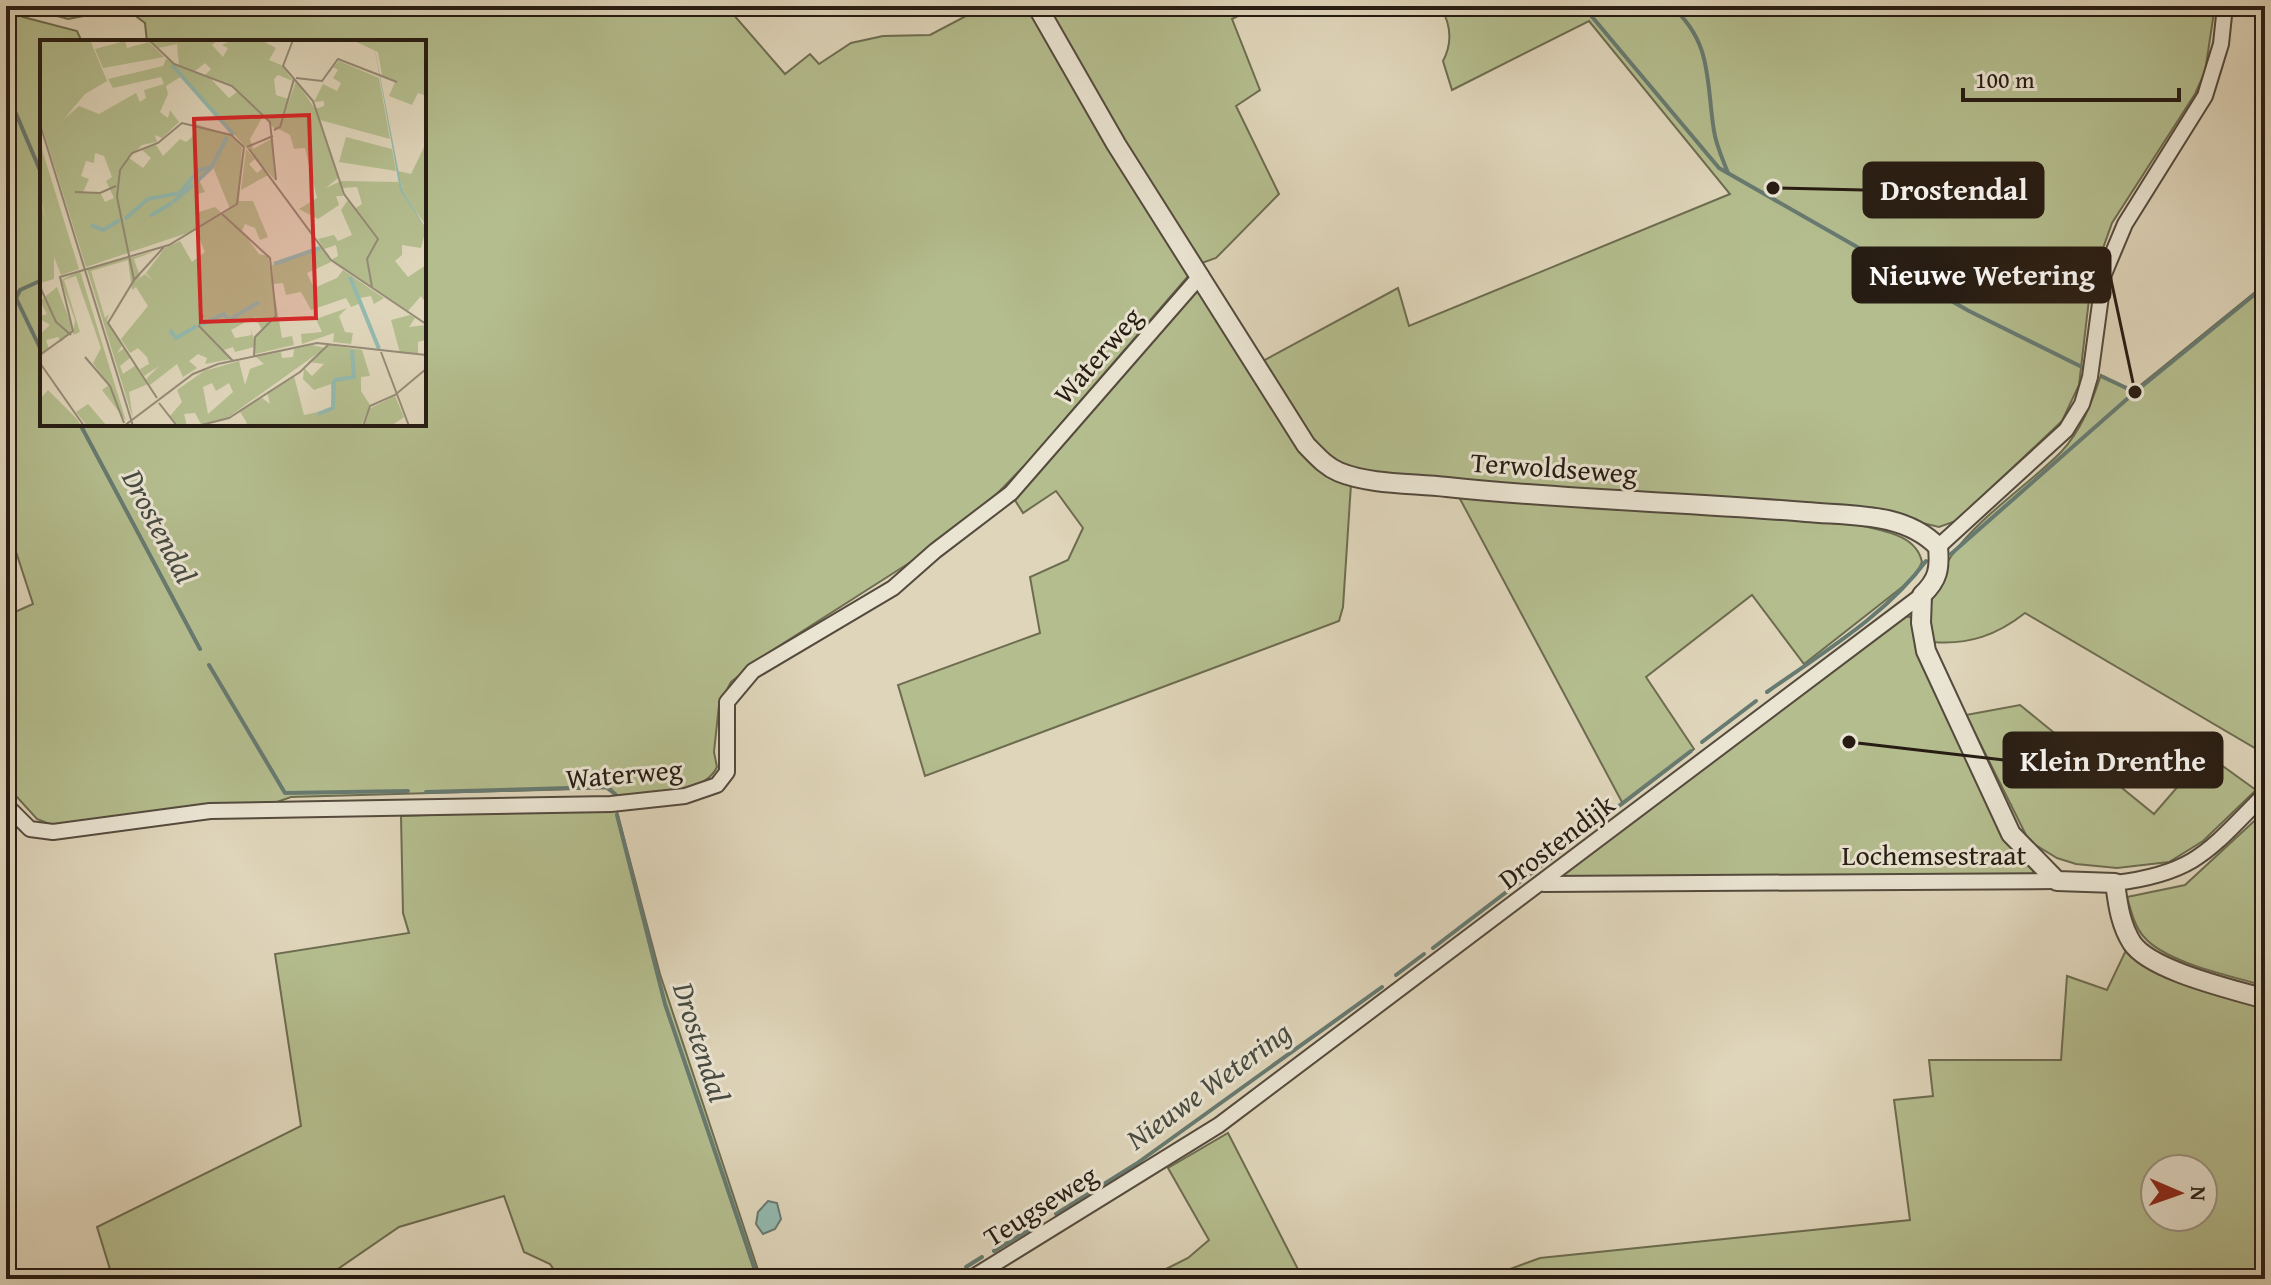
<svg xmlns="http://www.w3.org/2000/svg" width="2271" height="1285" font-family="'Gentium Book Plus',serif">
  <rect width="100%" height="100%" fill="#dfd5ba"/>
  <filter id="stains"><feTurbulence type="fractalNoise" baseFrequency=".0025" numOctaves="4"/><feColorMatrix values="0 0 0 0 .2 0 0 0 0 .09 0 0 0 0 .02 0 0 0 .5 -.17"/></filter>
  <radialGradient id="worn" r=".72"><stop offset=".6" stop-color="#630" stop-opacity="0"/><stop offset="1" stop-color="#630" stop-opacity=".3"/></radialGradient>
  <g fill="#b4bd8e" stroke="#6d6c50" stroke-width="2" fill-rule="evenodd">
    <path d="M 21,6 L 726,6 L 785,74 L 810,54 L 819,64 L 851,43 L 883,36 L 930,35 L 985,6 L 1031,6 L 1190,274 L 1027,463 L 986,505 L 917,558 L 765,655 L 731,682 L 719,705 L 714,752 L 717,767 C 703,797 647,792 618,796 L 610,788 L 291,797 L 277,802 L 186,808 L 52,825 L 37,819 L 6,785 L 6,616 L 33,604 L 6,521 L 6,9 L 23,17 L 77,31 L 82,42 L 42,42 L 42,424 L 424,424 L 424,42 L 147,42 L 145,23 L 125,8 L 68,19 Z"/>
    <path d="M 1043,6 L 1257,6 L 1232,19 L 1260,90 L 1236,106 L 1279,194 L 1216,258 L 1199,264 Z"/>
    <path d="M 1440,6 L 2206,6 L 2214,12 L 2205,72 L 2195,94 L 2112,223 L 2091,282 L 2079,385 L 2062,421 L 1956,521 L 1939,527 L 1864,509 L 1656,493 L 1545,490 L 1379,474 L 1337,465 L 1312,442 L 1261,362 L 1398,288 L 1409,326 L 1730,194 L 1589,21 L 1452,90 L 1443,61 C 1453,42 1451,24 1440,6 Z"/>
    <path d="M 2265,284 L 2265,754 L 2025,613 C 1997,635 1969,645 1933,642 C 1911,555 2010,504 2061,452 C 2081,431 2092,402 2101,375 L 2132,392 Z"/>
    <path d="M 1199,287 L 1302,447 L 1351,484 L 1343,607 L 1339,621 L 925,776 L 898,685 L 1040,633 L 1030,577 L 1068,560 L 1083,528 L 1056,491 L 1023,513 L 1013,497 Z"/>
    <path d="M 1459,497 L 1859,525 C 1882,531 1916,534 1922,562 L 1916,575 L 1906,584 L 1804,664 L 1752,595 L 1646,677 L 1694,749 L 1623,804 Z"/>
    <path d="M 1906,616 L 1913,618 L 2035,866 L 2032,874 L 1557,877 Z"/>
    <path d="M 2020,705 L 2154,814 L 2206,754 L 2256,790 L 2203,841 L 2169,862 L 2117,868 L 2076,864 L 2057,858 L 2029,841 L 1966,715 Z"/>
    <path d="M 616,808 L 660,974 L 761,1279 L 560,1279 L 550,1264 L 524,1252 L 504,1196 L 399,1227 L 338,1269 L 341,1279 L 113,1279 L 97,1227 L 301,1126 L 275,954 L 409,933 L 403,913 L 401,816 Z"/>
    <path d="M 2265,811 L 2265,986 C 2232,976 2166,963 2144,937 C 2134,926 2131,910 2127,897 L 2185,885 Z"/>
    <path d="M 2128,946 L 2265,1006 L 2265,1279 L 1483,1279 L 1540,1258 L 1910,1220 L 1894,1100 L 1933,1096 L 1929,1060 L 2061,1060 L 2067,976 L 2107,990 ZM 2155,1169 L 2203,1169 L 2203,1217 L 2155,1217 Z"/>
    <path d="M 1228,1133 L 1303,1279 L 1164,1279 L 1166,1269 L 1188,1258 L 1209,1240 L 1168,1168 Z"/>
  </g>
  <path fill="#93b9af" stroke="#677a71" stroke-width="2" d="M 768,1201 L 777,1203 L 781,1219 L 775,1229 L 763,1234 L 756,1224 L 758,1212 Z"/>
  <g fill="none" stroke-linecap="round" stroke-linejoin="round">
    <g stroke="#677a71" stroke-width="4">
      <path d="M 1583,6 L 1719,168 L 1969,311 L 2084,368"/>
      <path d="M 1671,6 C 1713,42 1706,82 1714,131 C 1716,145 1723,160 1728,173"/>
      <path d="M 6,90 L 42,175"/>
      <path d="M 42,280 L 20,290 L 16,298 L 42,352"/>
      <path d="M 2103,377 L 2135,392"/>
      <path d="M 80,424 L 200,649"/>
      <path d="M 1951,554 L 2135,392 L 2265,286"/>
      <path d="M 209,665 L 285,793 L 408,791"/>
      <path d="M 1767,692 C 1822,653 1886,615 1926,561"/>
      <path d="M 1702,742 L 1756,701"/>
      <path d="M 426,792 L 606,787 L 615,794"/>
      <path d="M 617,815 L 665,1004 L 758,1279"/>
      <path d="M 1433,948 L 1691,751"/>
      <path d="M 1396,975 L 1424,954"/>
      <path d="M 1056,1214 L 1136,1164 L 1382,987"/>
      <path d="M 994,1251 L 1042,1222"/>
      <path d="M 966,1267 L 982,1257"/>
      <path d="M 945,1279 L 954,1274"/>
    </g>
    <defs>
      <g id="minor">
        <path d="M 1938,547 L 2066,430 L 2082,404 L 2090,377 L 2104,274 L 2125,224 L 2205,96 L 2221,44 L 2225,6"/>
        <path d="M 6,805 L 30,829 L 53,832 L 210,811 L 611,804 L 685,796 L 717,785 L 727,772 L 727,702 L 753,671 L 893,588 L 935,551 L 1011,493 L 1201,275"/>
        <path d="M 2115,883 C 2197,873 2210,849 2265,794"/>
        <path d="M 1544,884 L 2057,881"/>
        <path d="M 970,1279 L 1219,1125 L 1922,595"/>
      </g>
      <path id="tertiary" d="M 1037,6 L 1116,144 L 1306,445 C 1316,455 1325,466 1339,472 C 1371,485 1413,483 1447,487 C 1567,500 1687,502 1806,512 C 1851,516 1905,512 1938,547 C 1940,569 1938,580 1922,595 L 1921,623 L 1926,651 L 2011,834 L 2057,881 L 2115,883 C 2118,904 2120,924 2132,943 C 2151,971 2232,989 2265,999"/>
    </defs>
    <use href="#minor" stroke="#544a3d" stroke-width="18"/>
    <use href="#tertiary" stroke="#544a3d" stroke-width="22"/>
    <use href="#minor" stroke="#eae4d2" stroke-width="14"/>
    <use href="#tertiary" stroke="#eae4d2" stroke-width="18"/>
  </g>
  <g text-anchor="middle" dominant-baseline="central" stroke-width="6" stroke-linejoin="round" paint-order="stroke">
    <g font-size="28" fill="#261c13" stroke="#eae4d2">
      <text transform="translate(1097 355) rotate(-49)">Waterweg</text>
      <text transform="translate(1554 467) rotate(4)">Terwoldseweg</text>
      <text transform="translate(624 773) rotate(-5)">Waterweg</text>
      <text transform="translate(1556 841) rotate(-37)">Drostendijk</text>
      <text x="1934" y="854">Lochemsestraat</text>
      <text transform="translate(1040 1205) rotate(-32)">Teugseweg</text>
    </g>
    <g font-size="30" font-style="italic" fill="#474b42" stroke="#eae4d2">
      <text transform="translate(160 526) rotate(62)">Drostendal</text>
      <text transform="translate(702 1042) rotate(72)">Drostendal</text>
      <text transform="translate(1208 1085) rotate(-36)">Nieuwe Wetering</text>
    </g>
  </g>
  <g transform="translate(40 40)">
    <rect width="386" height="386" fill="#dfd5ba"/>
    <path d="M 0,0 L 50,0 L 67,41 L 45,54 L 24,79 L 39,66 L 59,74 L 96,53 L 100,62 L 106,58 L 104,50 L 124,44 L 121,37 L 73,48 L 68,39 L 123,26 L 126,19 L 171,39 L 189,58 L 197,52 L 223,76 L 210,99 L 213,109 L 233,98 L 235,140 L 142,36 L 126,46 L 128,54 L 120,72 L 128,78 L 130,70 L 139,82 L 122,98 L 115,95 L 117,102 L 102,105 L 89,118 L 103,128 L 111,118 L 101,109 L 116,105 L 123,116 L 140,99 L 146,102 L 152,97 L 156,84 L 189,95 L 202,106 L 199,161 L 213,161 L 228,197 L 220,200 L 215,188 L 205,184 L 202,191 L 219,214 L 228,216 L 242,298 L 252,296 L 254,305 L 215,314 L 214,307 L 195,312 L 193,307 L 184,310 L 191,319 L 165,324 L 167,318 L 158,314 L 149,321 L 157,328 L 143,337 L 137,324 L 110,345 L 106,339 L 119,326 L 104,336 L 100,329 L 109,324 L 107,317 L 98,308 L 90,313 L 81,299 L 108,266 L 96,247 L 92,250 L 88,220 L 51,231 L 65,278 L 69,274 L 67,280 L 83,304 L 77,313 L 85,308 L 91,317 L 80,326 L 83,334 L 96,325 L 108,344 L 89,352 L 93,379 L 47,229 L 116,211 L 94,219 L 100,237 L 96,241 L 105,234 L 112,240 L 106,233 L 125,208 L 140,201 L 152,222 L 165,212 L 156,190 L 46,227 L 0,80 ZM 55,113 L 64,116 L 72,137 L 66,141 L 74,158 L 65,162 L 61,154 L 43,152 L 49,139 L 41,136 L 46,121 L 54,123 ZM 173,127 L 190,169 L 183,174 L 175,167 L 159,172 L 157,167 L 157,154 L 165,152 L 159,140 ZM 215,277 L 222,290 L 214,299 L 210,287 L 212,295 L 195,298 L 191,290 ZM 110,0 L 178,0 L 172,5 L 183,17 L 188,8 L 182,5 L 192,0 L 221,0 L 236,8 L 229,20 L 241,25 L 253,41 L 238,35 L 234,39 L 236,55 L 248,59 L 239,87 L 235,89 L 193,46 L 165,35 L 171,29 L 165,23 L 155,31 L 139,26 L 137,4 L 118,8 ZM 312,0 L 386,0 L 386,56 L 378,53 L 372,65 L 349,56 L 355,42 L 342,35 L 338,12 ZM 85,1 L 87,8 L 109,2 L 124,17 L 63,28 L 55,9 ZM 299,21 L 339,38 L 350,99 L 280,80 L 298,138 L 286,148 L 301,141 L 358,142 L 386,189 L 381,208 L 362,205 L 362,215 L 355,221 L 368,237 L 386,225 L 386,263 L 381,256 L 368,271 L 291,220 L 298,216 L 296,205 L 284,209 L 278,199 L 294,195 L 298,201 L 312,195 L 301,170 L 308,160 L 316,168 L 322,164 L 317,147 L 302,148 L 303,156 L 296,156 L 299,165 L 278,179 L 259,169 L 277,158 L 265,108 L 254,109 L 250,95 L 239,89 L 256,41 L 275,69 L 284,66 L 284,61 L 274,62 L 283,44 L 297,51 L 301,43 L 293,38 L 298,30 L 293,27 ZM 306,97 L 352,109 L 356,131 L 299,122 ZM 0,103 L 39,229 L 21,235 L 14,217 L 14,239 L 0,243 L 0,160 L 8,186 L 0,157 ZM 386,103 L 386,185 L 364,156 L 358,131 L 371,134 ZM 206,109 L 215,119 L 209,124 L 217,133 L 223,128 L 228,135 L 201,150 ZM 281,207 L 291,222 L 267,233 L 274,248 L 297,238 L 303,230 L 344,258 L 334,264 L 331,256 L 320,258 L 321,263 L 311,267 L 306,258 L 271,270 L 261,252 L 246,255 L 243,243 L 233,244 L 232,225 ZM 40,231 L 86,381 L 62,350 L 69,345 L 53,323 L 61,308 L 36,236 L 24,240 L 40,292 L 33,295 L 35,280 L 21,240 ZM 17,247 L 33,289 L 21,302 L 18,297 L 6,300 L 9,309 L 0,314 L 0,294 L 10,285 L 0,279 L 0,272 L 1,276 L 7,274 L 0,261 ZM 307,268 L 299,276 L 305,292 L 313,293 L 311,304 L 293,302 L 294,293 L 262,304 L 261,294 L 282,292 L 276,279 ZM 370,275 L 375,278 L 369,287 L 386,285 L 386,300 L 378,302 L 378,314 L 360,313 L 351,280 ZM 272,305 L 285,308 L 187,378 L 161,384 L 155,373 L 144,374 L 147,386 L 138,386 L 130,376 L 142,362 L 137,350 L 164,331 L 199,321 L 205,345 L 210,329 L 224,324 L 216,317 L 241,312 L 242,318 L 253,317 L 254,309 ZM 172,343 L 176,351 L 189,343 L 193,352 L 168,374 L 163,347 ZM 289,305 L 322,310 L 330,336 L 321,337 L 321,351 L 330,365 L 321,386 L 204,386 L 207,383 L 199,370 L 222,358 L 230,364 L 227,352 L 254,336 L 264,375 L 292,369 L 291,344 L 274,350 L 263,339 L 264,328 L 272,336 L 284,324 L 268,322 ZM 8,350 L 37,379 L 41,386 L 0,386 L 0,359 ZM 355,356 L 364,377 L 351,386 L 323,386 L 329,369 ZM 48,364 L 49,365 L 66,385 L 47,386 L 36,372 Z" fill="#b4bd8e" fill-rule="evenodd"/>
    <path d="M 333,0 L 362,149 L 386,189 L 360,150 Z" fill="#93b9af"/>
    <path fill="none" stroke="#93b9af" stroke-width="4" d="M 132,25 L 194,95M 154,144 L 171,128 L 187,97M 133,162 L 153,145M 110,176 L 132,163M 85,179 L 108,159 L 140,153 L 159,130 L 172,127M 51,185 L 63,190 L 80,180M 234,224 L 280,208M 310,237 L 339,309M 161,285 L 184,274 L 189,280 L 219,262M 130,290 L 136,298 L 157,286M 294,340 L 314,337 L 312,310M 278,374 L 293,368 L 294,340"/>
    <path fill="none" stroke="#958b77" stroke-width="2" d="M 109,0 L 134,24 L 192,46 L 230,82 L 236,140M 253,0 L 243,26 L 273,61 L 304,154 L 338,199 L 327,219 L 332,247M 256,38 L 282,41 L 298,19 L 357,42M 0,84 L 93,386M 234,90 L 240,87 L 254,39M 207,107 L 233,96M 209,109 L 291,220 L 386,284M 35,152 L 60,153 L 76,146M 182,174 L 230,218 L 236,276 L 215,297 L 214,316M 94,240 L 124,207M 1,249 L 16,282 L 31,295M 163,275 L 159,286 L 193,321M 341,312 L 369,386M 0,315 L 33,291 L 20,237 L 129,205 L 197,164 L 204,107M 45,317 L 70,346 L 84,383M 0,323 L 44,386M 117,358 L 68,283 L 94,240 L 77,157 L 80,130 L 92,113 L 118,103 L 142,83 L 191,95 L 204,107M 119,363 L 137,386M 84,386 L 153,334 L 178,324 L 277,303 L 386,315M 157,386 L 189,378 L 260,332 L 289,304M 323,386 L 330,366 L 355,355 L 386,329"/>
    <path fill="#d62828" fill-opacity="0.15" stroke="#d62828" stroke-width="4" d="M 269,75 L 276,278 L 161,282 L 154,79 Z"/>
    <rect width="386" height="386" fill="none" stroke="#261c13" stroke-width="4"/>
  </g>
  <path fill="none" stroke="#261c13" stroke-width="3" d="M1773 188L1864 190M2135 392L2110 275M1849 742L2004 760"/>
  <g fill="#261c13" stroke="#eae4d2" stroke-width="3">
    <circle cx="1773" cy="188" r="8"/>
    <circle cx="2135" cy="392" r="8"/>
    <circle cx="1849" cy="742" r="8"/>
  </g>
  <g fill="#261c13" stroke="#261c13" stroke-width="3">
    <rect x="1864" y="163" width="179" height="54" rx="8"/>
    <rect x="1853" y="248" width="257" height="54" rx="8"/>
    <rect x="2004" y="733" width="218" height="54" rx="8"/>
  </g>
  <g font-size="30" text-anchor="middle" font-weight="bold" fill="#fff">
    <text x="1954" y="200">Drostendal</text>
    <text x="1982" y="285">Nieuwe Wetering</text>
    <text x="2113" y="771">Klein Drenthe</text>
  </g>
  <rect width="2271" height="1285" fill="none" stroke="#dfd5ba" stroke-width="32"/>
  <rect x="8" y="8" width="2255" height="1269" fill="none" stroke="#261c13" stroke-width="4"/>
  <rect x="16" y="16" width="2239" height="1253" fill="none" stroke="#261c13" stroke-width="2"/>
  <g transform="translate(2179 1193) rotate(92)"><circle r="38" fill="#eae4d2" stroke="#9c9486" stroke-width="2"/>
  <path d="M0-6L14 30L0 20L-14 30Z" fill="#8f2418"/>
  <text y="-12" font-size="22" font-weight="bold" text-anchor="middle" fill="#261c13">N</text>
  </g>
  <path d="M1963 88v12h216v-12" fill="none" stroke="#261c13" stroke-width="4"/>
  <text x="1975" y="88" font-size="24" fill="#261c13" stroke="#eae4d2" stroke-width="6" paint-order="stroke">100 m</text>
  <rect width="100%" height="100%" filter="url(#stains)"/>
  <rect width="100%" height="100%" fill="url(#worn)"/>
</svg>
